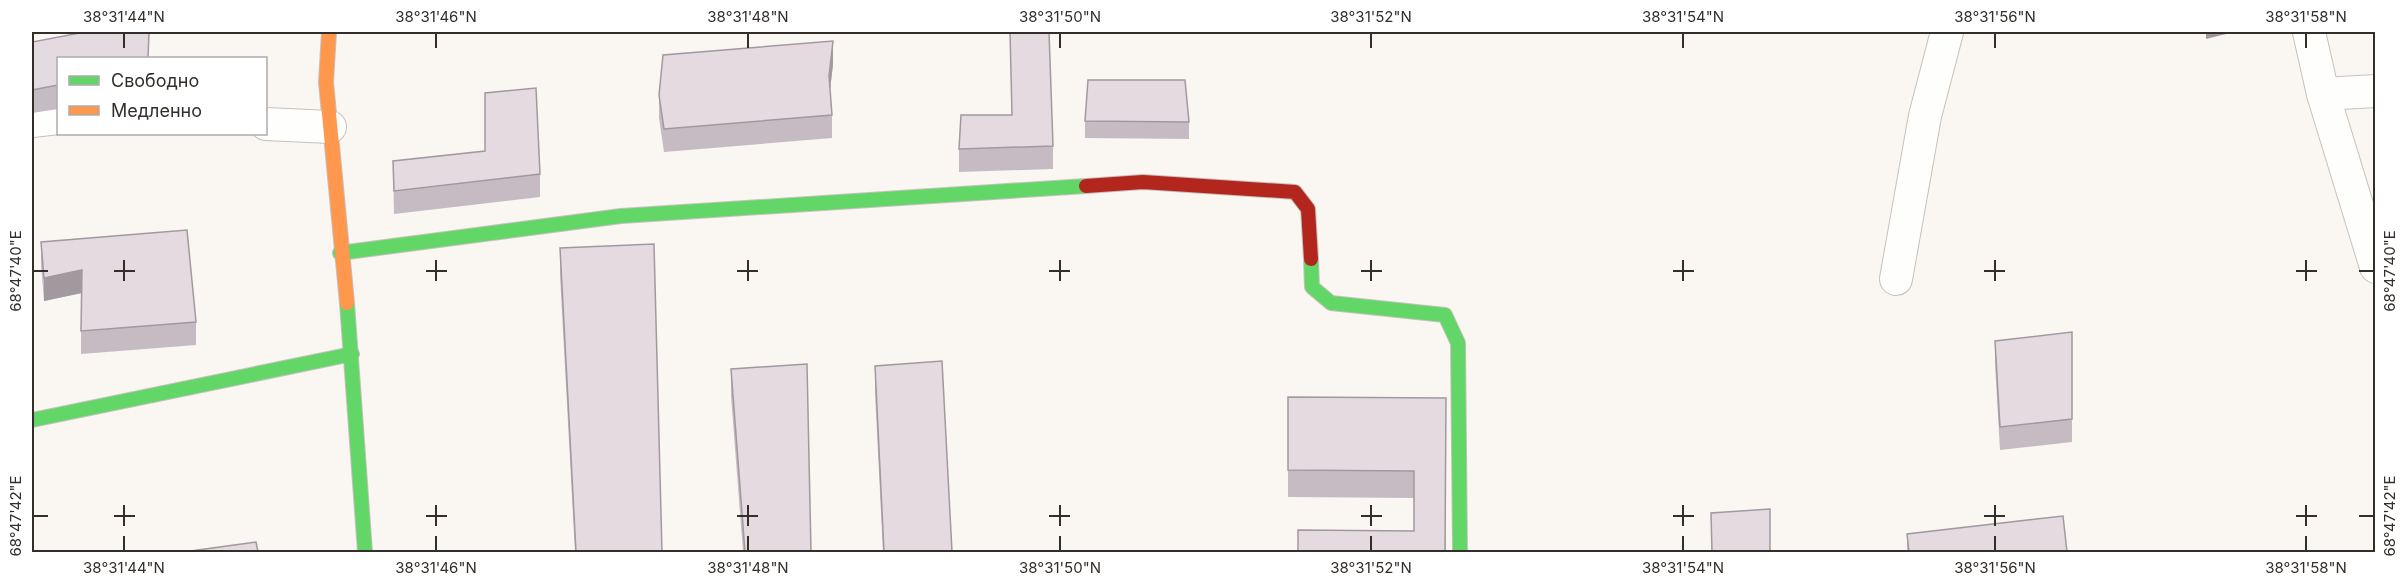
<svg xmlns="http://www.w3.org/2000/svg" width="2407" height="584" font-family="Inter,sans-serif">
  <rect width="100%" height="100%" fill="#faf6f2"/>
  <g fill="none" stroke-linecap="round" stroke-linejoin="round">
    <defs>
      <g id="street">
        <path d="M 2309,32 L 2323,94 L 2376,267"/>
        <path d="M 2323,94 L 2376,91"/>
        <path d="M 32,121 L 58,118"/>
        <path d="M 266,124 L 330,127"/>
        <path d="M 1896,279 L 1925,116 L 1947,32"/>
      </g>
      <g id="fast">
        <path d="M 340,253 L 621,216 L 1086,186"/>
        <path d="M 1311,259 L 1312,287 L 1331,303 L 1445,315 L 1458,343 L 1460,552"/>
        <path d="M 347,303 L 365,552"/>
        <path d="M 32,420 L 352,354"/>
      </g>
      <path id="slow" d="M 329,32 L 326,82 L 347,303"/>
      <path id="jam" d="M 1086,186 L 1143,182 L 1295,192 L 1308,209 L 1311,259"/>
    </defs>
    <use href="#street" stroke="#c6c1bd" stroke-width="34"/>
    <use href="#fast" stroke="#c6c1bd" stroke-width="16"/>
    <use href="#slow" stroke="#c6c1bd" stroke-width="16"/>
    <use href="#jam" stroke="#c6c1bd" stroke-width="16"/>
    <use href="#street" stroke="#fefefd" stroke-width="32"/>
    <use href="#fast" stroke="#63d668" stroke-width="14"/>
    <use href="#slow" stroke="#ff974d" stroke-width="14"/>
    <use href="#jam" stroke="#b3261e" stroke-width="14"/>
  </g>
  <g fill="#c6bbc2">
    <path d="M 32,42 L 58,58 L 58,109 L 32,113 Z"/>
    <path d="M 833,64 L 830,90 L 832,115 L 832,138 L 664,152 L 659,118 L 659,95 Z"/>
    <path d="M 1085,121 L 1189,122 L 1189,139 L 1085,138 Z"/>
    <path d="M 1053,146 L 1053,169 L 959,172 L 959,149 Z"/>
    <path d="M 393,161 L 540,174 L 540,197 L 394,214 Z"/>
    <path d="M 41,242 L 196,322 L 196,345 L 81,354 L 81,293 L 44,301 L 41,265 Z"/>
    <path d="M 560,248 L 662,552 L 575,552 L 560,275 Z"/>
    <path d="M 2072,332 L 2072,442 L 2000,450 L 1995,364 L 1995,341 Z"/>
    <path d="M 875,366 L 952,552 L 883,552 L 875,393 Z"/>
    <path d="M 731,369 L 811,552 L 743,552 L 731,396 Z"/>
    <path d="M 1288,397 L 1446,398 L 1446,552 L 1414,531 L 1414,498 L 1288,497 Z"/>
    <path d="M 1907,534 L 2067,552 L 1907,552 Z"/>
  </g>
  <g fill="#a1999e">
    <path d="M 2206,32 L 2234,32 L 2206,39 Z"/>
    <path d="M 833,41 L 833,64 L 829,99 L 829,76 Z"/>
    <path d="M 82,270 L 82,293 L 44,301 L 44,278 Z"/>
  </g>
  <g fill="#e6dae1" stroke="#a1999e" stroke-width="1.5">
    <path d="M 85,32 L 149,32 L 148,58 L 58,58 L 58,85 L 32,90 L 32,42 Z"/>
    <path d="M 1010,32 L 1049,32 L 1053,146 L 959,149 L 961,115 L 1012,115 Z"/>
    <path d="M 833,41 L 829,76 L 832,115 L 664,129 L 659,95 L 663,55 Z"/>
    <path d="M 1088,80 L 1185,80 L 1189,122 L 1085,121 Z"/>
    <path d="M 536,88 L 540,174 L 394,191 L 393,161 L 485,151 L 485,93 Z"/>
    <path d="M 187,230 L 196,322 L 81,331 L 82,270 L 44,278 L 41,242 Z"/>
    <path d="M 654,244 L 662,552 L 576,552 L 560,248 Z"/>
    <path d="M 2072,332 L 2072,419 L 2000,427 L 1995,341 Z"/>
    <path d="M 942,361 L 952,552 L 884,552 L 875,366 Z"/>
    <path d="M 807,364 L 811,552 L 745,552 L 731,369 Z"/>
    <path d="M 1288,397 L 1446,398 L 1445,552 L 1298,552 L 1298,530 L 1414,531 L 1414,471 L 1288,470 Z"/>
    <path d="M 1770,509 L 1770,552 L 1712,552 L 1711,513 Z"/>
    <path d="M 2063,516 L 2067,552 L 1909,552 L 1907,534 Z"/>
    <path d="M 256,542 L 258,552 L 191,552 L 191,551 Z"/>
  </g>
  <path fill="none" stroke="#332e2a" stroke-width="2" d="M 124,33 L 124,48M 436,33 L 436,48M 748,33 L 748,48M 1060,33 L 1060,48M 1371,33 L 1371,48M 1683,33 L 1683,48M 1995,33 L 1995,48M 2306,33 L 2306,48M 124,260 L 124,281M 436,260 L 436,281M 748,260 L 748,281M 1060,260 L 1060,281M 1371,260 L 1371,281M 1683,260 L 1683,281M 1995,260 L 1995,281M 2306,260 L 2306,281M 33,271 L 48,271M 114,271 L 135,271M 426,271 L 447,271M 737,271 L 758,271M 1049,271 L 1070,271M 1361,271 L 1382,271M 1673,271 L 1694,271M 1984,271 L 2005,271M 2296,271 L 2317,271M 2359,271 L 2374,271M 124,505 L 124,526M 436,505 L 436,526M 748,505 L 748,526M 1060,505 L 1060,526M 1371,505 L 1371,526M 1683,505 L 1683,526M 1995,505 L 1995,526M 2306,505 L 2306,526M 33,516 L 48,516M 114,516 L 135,516M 426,516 L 447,516M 737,516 L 758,516M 1049,516 L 1070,516M 1361,516 L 1382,516M 1673,516 L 1694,516M 1984,516 L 2005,516M 2296,516 L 2317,516M 2359,516 L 2374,516M 124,536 L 124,551M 436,536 L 436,551M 748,536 L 748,551M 1060,536 L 1060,551M 1371,536 L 1371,551M 1683,536 L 1683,551M 1995,536 L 1995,551M 2306,536 L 2306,551"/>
  <rect width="2407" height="584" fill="none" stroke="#ffffff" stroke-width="66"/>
  <rect x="57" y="57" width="210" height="78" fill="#ffffff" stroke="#adabaa" stroke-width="1.5"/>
  <rect x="69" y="76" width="30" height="9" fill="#63d668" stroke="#adabaa" stroke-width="1.5"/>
  <text x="111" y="87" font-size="18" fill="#332e2a">Свободно</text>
  <rect x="69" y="106" width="30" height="9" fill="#ff974d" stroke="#adabaa" stroke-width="1.5"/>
  <text x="111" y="117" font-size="18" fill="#332e2a">Медленно</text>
  <rect x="33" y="33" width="2341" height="518" fill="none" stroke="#332e2a" stroke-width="2"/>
  <g font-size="15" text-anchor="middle" fill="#332e2a">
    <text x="124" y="22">38°31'44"N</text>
    <text x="436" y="22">38°31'46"N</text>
    <text x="748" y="22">38°31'48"N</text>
    <text x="1060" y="22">38°31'50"N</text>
    <text x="1371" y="22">38°31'52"N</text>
    <text x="1683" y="22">38°31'54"N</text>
    <text x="1995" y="22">38°31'56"N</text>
    <text x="2306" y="22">38°31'58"N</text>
    <text transform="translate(2390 271) rotate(-90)" y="5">68°47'40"E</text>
    <text transform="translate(16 271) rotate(-90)" y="5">68°47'40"E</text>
    <text transform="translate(2390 516) rotate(-90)" y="5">68°47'42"E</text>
    <text transform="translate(16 516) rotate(-90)" y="5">68°47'42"E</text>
    <text x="124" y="573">38°31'44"N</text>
    <text x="436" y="573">38°31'46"N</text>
    <text x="748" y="573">38°31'48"N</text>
    <text x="1060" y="573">38°31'50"N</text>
    <text x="1371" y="573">38°31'52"N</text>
    <text x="1683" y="573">38°31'54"N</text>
    <text x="1995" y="573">38°31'56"N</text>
    <text x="2306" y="573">38°31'58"N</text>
  </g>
</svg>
